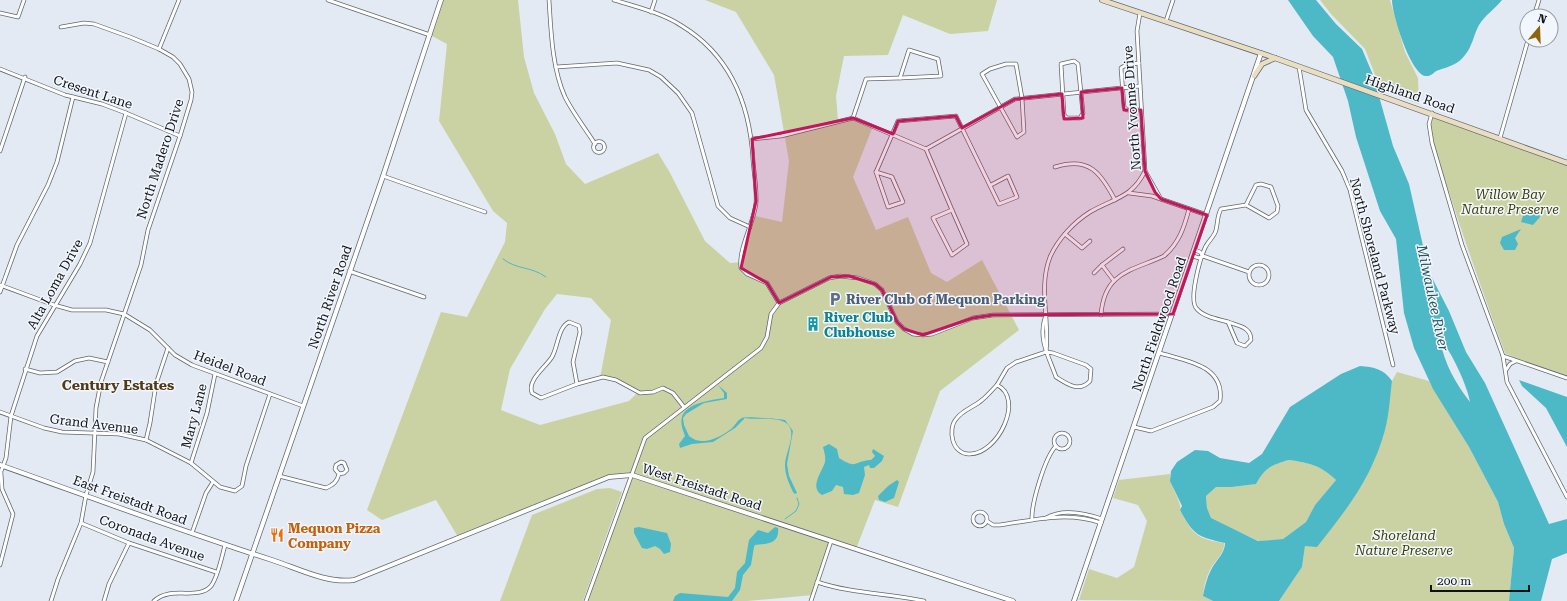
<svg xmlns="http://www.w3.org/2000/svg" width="1567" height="601" font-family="'Roboto Serif',serif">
  <rect width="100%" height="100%" fill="#e3eaf3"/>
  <g fill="#cad2a4" fill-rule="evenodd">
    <path d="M 441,0 L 518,0 L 524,57 L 534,93 L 555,134 L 566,164 L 585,184 L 658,153 L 669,171 L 705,241 L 730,263 L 742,262 L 755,216 L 782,222 L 789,161 L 774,75 L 736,12 L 705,0 L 997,0 L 988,31 L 950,34 L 903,15 L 888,55 L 844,56 L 836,96 L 838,121 L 853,118 L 873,126 L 853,177 L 876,230 L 908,217 L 931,273 L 947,282 L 982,260 L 1019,330 L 940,391 L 898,507 L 875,500 L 856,549 L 831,541 L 813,595 L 747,601 L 586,601 L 632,475 L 609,477 L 458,537 L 436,500 L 382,520 L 367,510 L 441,312 L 467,317 L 505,242 L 507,223 L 493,211 L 439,121 L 447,44 L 430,35 ZM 557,294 L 591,298 L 611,320 L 600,378 L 609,378 L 638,392 L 629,401 L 540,425 L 501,410 L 510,369 L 545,309 Z"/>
    <path d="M 1320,0 L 1390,0 L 1405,52 L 1418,78 L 1419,104 L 1381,90 L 1365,49 L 1331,14 Z"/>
    <path d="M 1432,115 L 1567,166 L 1567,376 L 1522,361 L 1505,353 C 1486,301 1467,248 1450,195 C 1442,170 1427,141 1432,115 Z"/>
    <path d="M 1397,372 L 1429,381 L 1469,447 L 1498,502 L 1504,524 L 1514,548 L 1509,601 L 1279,601 L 1302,567 L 1305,546 L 1373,464 L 1385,429 L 1392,381 Z"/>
    <path d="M 1289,460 C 1309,463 1320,465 1336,480 L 1315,505 L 1306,522 L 1283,539 L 1259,541 L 1211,519 L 1207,508 L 1206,496 L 1216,486 L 1232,487 L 1255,484 C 1265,468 1271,465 1289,460 Z"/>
    <path d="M 1170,474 C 1169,485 1183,504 1180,510 C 1192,534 1197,539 1224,543 C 1225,553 1216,559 1211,568 C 1206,577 1204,586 1203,596 L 1213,601 L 1079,600 L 1089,569 L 1117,578 L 1134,567 L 1147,521 L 1138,505 L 1113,498 L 1119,480 Z"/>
    <path d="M 610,488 L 622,492 L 583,601 L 500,601 L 532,515 L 597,489 Z"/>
  </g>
  <g fill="#4db9c7" fill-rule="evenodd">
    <path d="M 1288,0 L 1316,0 L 1336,24 L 1362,49 L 1373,75 L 1393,146 L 1409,184 L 1429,272 L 1449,311 L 1466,352 L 1485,383 L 1549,524 L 1567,519 L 1567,553 L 1552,559 L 1541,601 L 1509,601 L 1514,548 L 1504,524 L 1498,502 L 1469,447 L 1433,389 L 1414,348 L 1404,313 L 1396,239 L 1380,211 L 1356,137 L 1348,101 L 1333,57 L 1313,36 ZM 1440,340 C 1451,349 1468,388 1470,402 C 1456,384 1444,363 1440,340 Z"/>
    <path d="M 1392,0 L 1502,0 C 1495,9 1485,15 1479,25 C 1474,34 1472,47 1465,55 C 1459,64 1448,67 1439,70 C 1434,71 1432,77 1425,76 C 1410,72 1392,14 1392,0 Z"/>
    <path d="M 1527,212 L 1539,213 L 1540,217 L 1533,225 L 1521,222 L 1523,216 Z"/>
    <path d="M 1521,229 L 1515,238 L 1518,244 L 1515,250 L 1504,250 L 1500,243 L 1502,237 Z"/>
    <path d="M 1360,366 C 1374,367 1384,369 1392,381 C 1390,397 1389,415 1385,430 C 1372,478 1347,509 1317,547 L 1305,546 L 1302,567 L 1279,601 L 1213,601 L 1203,596 C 1205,586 1207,577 1212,568 C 1217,559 1225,553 1225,543 C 1198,537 1193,535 1180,510 L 1182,506 L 1170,481 L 1171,471 L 1177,462 L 1195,450 L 1208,451 L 1220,458 L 1249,463 L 1262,454 L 1290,407 L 1341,374 ZM 1289,460 C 1309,463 1320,465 1336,480 L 1315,505 L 1306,522 L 1283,539 L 1258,541 L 1211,518 L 1207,508 L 1206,496 L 1216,487 L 1232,487 L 1256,484 C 1265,468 1271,465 1289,460 Z"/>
    <path d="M 1519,380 L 1567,397 L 1567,447 L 1546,408 L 1522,386 Z"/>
    <path d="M 718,385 L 727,393 L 727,399 L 704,403 L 686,414 L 683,418 L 684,425 L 689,436 C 702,447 719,438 731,429 C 735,426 737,420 742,418 C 745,416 780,419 785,420 L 793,431 L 787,464 L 789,476 L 797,493 L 795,494 L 793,492 C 789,483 785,475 785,465 C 785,451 801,428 782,421 C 771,417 757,420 745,418 L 735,428 L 713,442 L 692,444 L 680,448 L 679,444 L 685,436 C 683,430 680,424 682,417 C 686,403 712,400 724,398 L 724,393 Z"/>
    <path d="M 829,444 L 837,449 L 839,458 C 858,470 853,461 871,460 L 875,456 L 872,452 L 873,449 L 884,456 L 882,461 L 874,468 L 870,468 L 869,465 L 864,467 L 865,475 L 859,493 L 853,495 L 844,494 L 843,487 L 836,485 L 832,491 L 822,495 C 809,487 822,472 825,462 C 826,456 824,452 823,447 Z"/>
    <path d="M 897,480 L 899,482 L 894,498 L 885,502 L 879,500 L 878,496 L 888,486 Z"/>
    <path d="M 639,527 L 667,533 L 671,544 L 670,552 L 664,554 L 660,549 L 655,546 L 647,549 L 642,548 L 634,533 L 634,528 Z"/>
    <path d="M 775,527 L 778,528 C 780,544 766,544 755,545 L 754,547 L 751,565 L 743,575 L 740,590 L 732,601 L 673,601 L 675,596 L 680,593 L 728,597 L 735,588 L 737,572 L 745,563 L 749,540 L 758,530 L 768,533 Z"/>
  </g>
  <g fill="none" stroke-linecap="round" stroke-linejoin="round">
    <g stroke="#4db9c7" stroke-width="1">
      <path d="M 503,259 C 517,270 531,266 546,277"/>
      <path d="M 785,519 L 796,511 L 799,504 L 797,498"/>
    </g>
    <defs>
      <g id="minor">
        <path d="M 328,0 L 430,35"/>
        <path d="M 549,0 C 551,31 552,68 565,97 C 573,113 585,128 595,144"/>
        <path d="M 614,0 C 637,7 662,13 682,26 C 731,56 750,105 753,160 C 754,174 757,189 756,203 C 754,223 738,249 741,268 L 747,274 L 767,283 L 779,303"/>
        <path d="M 651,12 L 655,0"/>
        <path d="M 0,13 L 18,17 L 24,0"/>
        <path d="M 1140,13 L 1137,31 L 1145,171 L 1161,199"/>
        <path d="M 1534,16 L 1539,0"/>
        <path d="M 1166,21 L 1173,0"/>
        <path d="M 159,49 L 179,0"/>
        <path d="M 909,50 L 938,59 L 941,76 L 900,78 Z"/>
        <path d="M 1074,61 L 1078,64 L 1083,113 L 1080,118 L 1067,118 L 1064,115 L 1061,64 Z"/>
        <path d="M 1139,63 L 1126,65 L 1121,68 L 1124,107 L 1127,110 L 1141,110"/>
        <path d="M 1006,64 L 1016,64 L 1022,98 L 1024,132 L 1017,137 L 982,74 L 990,69 Z"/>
        <path d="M 556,67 L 617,63 L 649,70 L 661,77 L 678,93 L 692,113 L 718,206 L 730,218 L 750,227"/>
        <path d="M 1299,67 L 1306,110 L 1342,171 L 1350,190 L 1393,365"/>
        <path d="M 0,69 L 65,95 L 102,104 L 126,113 L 180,136"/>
        <path d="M 1432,113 L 1429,124 L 1432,143 L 1462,245 L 1503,356 L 1507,382 L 1567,497"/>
        <path d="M 853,118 L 926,149 L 1015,99 L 1140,86"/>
        <path d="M 853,118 L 866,79 L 900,78"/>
        <path d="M 1500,138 L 1528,40"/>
        <path d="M 752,139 L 781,136 L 853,118"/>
        <circle cx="599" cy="147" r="5.5"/>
        <path d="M 926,149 L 952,210"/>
        <path d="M 0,151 L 25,77"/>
        <path d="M 1055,167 C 1089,156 1101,173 1115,200"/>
        <path d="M 876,172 L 898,121 L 956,116 L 999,204 L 1017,197 L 1008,176 L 991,185"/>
        <path d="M 876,172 L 892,177 L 903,202 L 888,207 Z"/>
        <path d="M 383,176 L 485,212"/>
        <path d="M 1129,193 L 1152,196 L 1207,215"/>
        <path d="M 952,210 L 967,244 L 952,255 L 933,218 Z"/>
        <path d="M 1065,234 L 1082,248 L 1090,241"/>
        <path d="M 1195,250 L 1200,252 L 1203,256"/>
        <path d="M 1193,256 L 1199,258 L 1203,256 L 1249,272"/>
        <path d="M 1102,265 L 1123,249"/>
        <circle cx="1259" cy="275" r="10"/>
        <path d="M 349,271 L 424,297"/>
        <path d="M 1094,273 L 1102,265 L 1114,281"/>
        <path d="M 0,285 L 54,305 L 72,310 L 106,310 L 124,314 L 150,330 L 175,355 L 192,365 L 303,406"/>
        <path d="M 0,292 L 17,245 L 48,185 L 57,162 L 73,97"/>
        <path d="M 1101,315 C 1104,272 1131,271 1164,256 C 1179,243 1184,228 1189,209"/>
        <path d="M 569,322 L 579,326 L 580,332 L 573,362 L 577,384 L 541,398 L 532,393 C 527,380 545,368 552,357 C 558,347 558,327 569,322 Z"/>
        <path d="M 1228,322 C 1218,319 1204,317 1197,309 C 1188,301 1200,259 1205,248 C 1208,241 1215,236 1216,230 C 1218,222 1217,216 1221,209 L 1246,205 L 1269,218 L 1277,212 L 1278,206 L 1271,187 L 1261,184 L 1256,185 L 1246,205"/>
        <path d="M 1228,322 C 1239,326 1251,327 1251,340 L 1245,346 L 1237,343 Z"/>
        <path d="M 1046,352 C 1050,320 1038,288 1050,257 C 1058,239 1074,222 1090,212 C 1114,198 1132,198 1145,171"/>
        <path d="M 1503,356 L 1567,378"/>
        <path d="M 25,369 L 40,373 L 57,372 L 75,361 L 89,358 L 108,362"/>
        <path d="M 1506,370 L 1510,364 L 1516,361"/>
        <path d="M 577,384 L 603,377 L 616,380 L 640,393 L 653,392 L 663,388 L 673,393 L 684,407"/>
        <path d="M 997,385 L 1007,368 L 1016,362 L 1046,352 L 1053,353 L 1086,365 L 1091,369 L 1090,381 C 1079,393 1067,384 1056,377 C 1049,357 1038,339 1045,318"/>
        <path d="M 997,385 C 1025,398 998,455 969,454 C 961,454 955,448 953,441 C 951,434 951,424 957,418 C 963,410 974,407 982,400 C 987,396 992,390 997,385 Z"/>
        <path d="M 0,412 L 44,428 L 62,432 L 119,434 L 146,440 L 191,463 L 220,487 L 235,491 L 242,486 L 246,466 L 270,394"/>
        <path d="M 1134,427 L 1151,431 L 1213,407 L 1220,401 C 1225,365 1186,361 1160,353"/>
        <circle cx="1062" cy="441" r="8"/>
        <path d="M 146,440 L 150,423 L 156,384 L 168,348"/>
        <path d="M 191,463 L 207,413 L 215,374"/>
        <path d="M 0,474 L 6,458 L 11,416 L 37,336 L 80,264 L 90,243 L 126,113"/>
        <path d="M 279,476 L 326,488 C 333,485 337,482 339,474 L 335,469 L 336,465 L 341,462 L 344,463 L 347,470 L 344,473 L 339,474"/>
        <circle cx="980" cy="519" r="7"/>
        <path d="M 1046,518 C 1063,508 1085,513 1102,519"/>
        <path d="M 1032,520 C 1031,504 1045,457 1056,446"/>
        <path d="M 987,521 L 993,525 L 1000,525 C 1033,520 1068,511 1101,523"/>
        <path d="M 81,523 L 129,543 L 216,572"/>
        <path d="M 192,533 L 206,493 L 213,482"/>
        <path d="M 0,565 L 13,514 L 2,489 L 1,473"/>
        <path d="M 817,582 C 853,594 888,593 924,601"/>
        <path d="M 51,601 L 58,579 L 81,523 L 86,495 L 93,472 L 96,408 L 101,382 L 141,265 L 148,230 L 180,136 L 191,100 L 192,92 L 189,79 L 180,64 L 173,57 L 159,49 L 130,37 L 94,24 L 84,23 L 61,27"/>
        <path d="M 104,601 L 109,584 L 129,543"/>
        <path d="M 154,601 C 171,585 198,601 211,586 C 218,577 222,556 225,545"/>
        <path d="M 586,601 L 645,438 L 761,348 L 767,337 L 771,314 L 779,303 L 829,278 L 840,276 L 858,278 L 875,284 L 882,290 L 897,322 L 904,329 L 913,334 L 923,335 L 932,334 L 973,318 L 993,315 L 1173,314"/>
        <path d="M 811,601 L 831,541"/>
      </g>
      <g id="tertiary">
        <path d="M 0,465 C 90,497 181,531 272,560 C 297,568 327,584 354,580 L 609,477 L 632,475 L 1013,601"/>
        <path d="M 236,601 L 383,176 L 441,0"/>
        <path d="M 1074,601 L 1261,53"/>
      </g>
      <g id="secondary">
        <path d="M 1102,0 L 1275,58 L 1567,163"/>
        <path d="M 1254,76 L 1262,64 L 1275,58"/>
      </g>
    </defs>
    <use href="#minor" stroke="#61676e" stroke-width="4.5"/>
    <use href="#tertiary" stroke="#61676e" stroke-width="5.5"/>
    <use href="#secondary" stroke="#61676e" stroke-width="6"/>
    <use href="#minor" stroke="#fff" stroke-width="3"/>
    <use href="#tertiary" stroke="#fff" stroke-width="4"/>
    <use href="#secondary" stroke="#e9ddc2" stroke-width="4.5"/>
  </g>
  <path fill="#c2185b" fill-opacity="0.2" stroke="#c2185b" stroke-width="3" stroke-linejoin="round" d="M 1122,88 L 1124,110 L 1141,110 L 1145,171 L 1155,192 L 1161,199 L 1207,215 L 1173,314 L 993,315 L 973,318 L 923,335 L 904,329 L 897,322 L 882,290 L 875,284 L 849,276 L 831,277 L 779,303 L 767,283 L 741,268 L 756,201 L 752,139 L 853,118 L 893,134 L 898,121 L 956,116 L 962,128 L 1015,99 L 1062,94 L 1064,119 L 1083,118 L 1081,92 Z"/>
  <defs>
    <symbol id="parking-bare" viewBox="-9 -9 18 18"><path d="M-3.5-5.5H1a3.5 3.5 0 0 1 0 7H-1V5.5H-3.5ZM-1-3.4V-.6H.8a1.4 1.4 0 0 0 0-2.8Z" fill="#5c6f8a" stroke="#f2f7fe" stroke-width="2.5" paint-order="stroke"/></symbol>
    <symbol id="building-bare" viewBox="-9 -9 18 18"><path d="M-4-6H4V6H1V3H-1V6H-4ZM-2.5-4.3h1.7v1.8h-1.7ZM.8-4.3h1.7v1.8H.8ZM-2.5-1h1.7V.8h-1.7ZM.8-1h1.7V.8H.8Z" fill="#0f9aa8" stroke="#f2f7fe" stroke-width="2.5" paint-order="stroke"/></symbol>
    <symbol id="restaurant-bare" viewBox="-9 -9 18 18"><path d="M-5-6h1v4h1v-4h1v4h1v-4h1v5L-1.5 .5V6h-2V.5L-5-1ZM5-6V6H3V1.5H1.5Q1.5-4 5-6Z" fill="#e8710a" stroke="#f2f7fe" stroke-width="2.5" paint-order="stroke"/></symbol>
  </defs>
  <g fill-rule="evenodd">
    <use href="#parking-bare" x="825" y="289" width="20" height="20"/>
    <use href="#building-bare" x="803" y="314" width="20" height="20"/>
    <use href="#restaurant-bare" x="267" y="525" width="20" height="20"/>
  </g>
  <g text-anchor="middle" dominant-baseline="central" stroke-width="3" stroke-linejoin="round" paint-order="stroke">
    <g font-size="13" fill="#0f1114" stroke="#f2f7fe">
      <text transform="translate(93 92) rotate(18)">Cresent Lane</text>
      <text transform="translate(1410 94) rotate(19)">Highland Road</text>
      <text transform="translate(1132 108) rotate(-94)">North Yvonne Drive</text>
      <text transform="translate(160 159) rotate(-72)">North Madero Drive</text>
      <text transform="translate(1375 256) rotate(75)">North Shoreland Parkway</text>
      <text transform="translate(55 284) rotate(-61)">Alta Loma Drive</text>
      <text transform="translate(330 297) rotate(-71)">North River Road</text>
      <text transform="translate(1159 324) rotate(-71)">North Fieldwood Road</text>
      <text transform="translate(230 368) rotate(21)">Heidel Road</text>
      <text transform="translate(194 416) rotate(-75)">Mary Lane</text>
      <text transform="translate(94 424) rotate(7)">Grand Avenue</text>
      <text transform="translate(702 487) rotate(18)">West Freistadt Road</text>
      <text transform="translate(130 500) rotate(20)">East Freistadt Road</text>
      <text transform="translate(152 538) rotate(20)">Coronada Avenue</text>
    </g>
    <g font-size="13" font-style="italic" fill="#393f03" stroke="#f2f7fe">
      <text x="1510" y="194">Willow Bay<tspan x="1510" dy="15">Nature Preserve</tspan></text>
      <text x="1404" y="535">Shoreland<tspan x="1404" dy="15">Nature Preserve</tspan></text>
    </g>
    <g font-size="13" font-weight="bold" fill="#4e5e75" stroke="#f2f7fe" text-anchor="start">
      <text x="846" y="299">River Club of Mequon Parking</text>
    </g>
    <g font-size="13" font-weight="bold" fill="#0d838f" stroke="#f2f7fe" text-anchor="start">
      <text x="824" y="317">River Club<tspan x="824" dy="15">Clubhouse</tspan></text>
    </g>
    <g font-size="13" font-weight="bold" fill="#c56008" stroke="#f2f7fe" text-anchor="start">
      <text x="288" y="528">Mequon Pizza<tspan x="288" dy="15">Company</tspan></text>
    </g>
    <g font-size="14" font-style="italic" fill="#27565c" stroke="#f2f7fe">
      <text transform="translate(1433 298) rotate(78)">Milwaukee River</text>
    </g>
    <g font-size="14" font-weight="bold" fill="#513b17" stroke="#f2f7fe">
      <text x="118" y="385">Century Estates</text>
    </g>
  </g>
  <g transform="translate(1539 28) rotate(19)"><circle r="19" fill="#f2f7fe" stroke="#979ba0"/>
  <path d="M0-3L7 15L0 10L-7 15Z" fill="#90630d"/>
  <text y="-6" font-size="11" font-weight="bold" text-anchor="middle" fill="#0f1114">N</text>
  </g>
  <path d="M1431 585v6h98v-6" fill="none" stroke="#0f1114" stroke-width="2"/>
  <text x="1437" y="585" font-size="12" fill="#0f1114" stroke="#f2f7fe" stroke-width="3" paint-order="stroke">200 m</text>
</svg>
